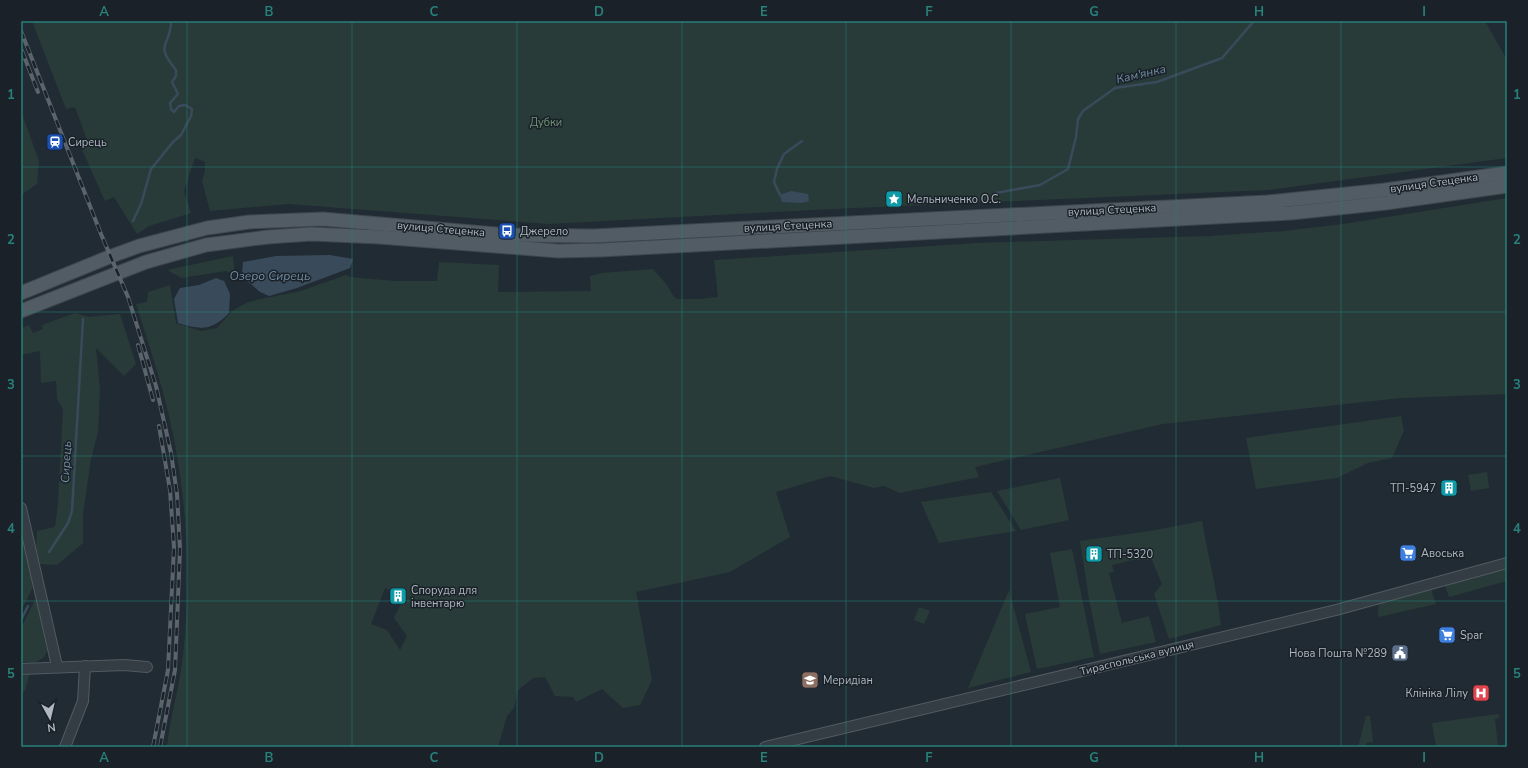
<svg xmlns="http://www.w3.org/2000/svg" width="1528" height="768" font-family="'Nunito Sans',sans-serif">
  <rect width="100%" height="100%" fill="#212b33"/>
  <g fill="#293b39" fill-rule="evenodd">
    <path d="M 32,21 L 1485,21 L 1507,60 L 1507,158 L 1268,190 L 832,209 L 548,224 L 288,204 L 210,211 L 202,181 L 205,171 L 205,162 L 195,158 L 184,191 L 191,213 L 149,226 L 137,234 L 114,197 L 105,201 L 79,143 L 87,140 L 75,107 L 66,109 Z"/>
    <path d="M 21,111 L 39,161 L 37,184 L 21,195 Z"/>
    <path d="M 1507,198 L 1507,394 L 1401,398 L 1163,424 L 975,467 L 979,477 L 900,493 L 884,486 L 874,488 L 830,476 L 776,492 L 790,537 L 730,572 L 636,592 L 652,680 L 640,705 L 623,708 L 602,689 L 576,702 L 573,697 L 555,696 L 545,677 L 533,678 L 518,690 L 514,708 L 507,716 L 498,747 L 286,747 L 283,746 L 281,747 L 167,747 C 170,716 180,686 183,655 C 192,577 187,497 170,420 C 161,381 148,342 136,304 L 147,302 L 148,292 L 170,285 L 176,323 L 201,331 L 217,328 L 232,311 L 246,303 L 256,300 L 301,291 L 346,275 L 350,277 L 395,281 L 437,281 L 439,262 L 499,265 L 498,292 L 591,291 L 590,276 L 601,273 L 653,269 L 667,285 L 674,297 L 678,299 L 700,299 L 718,297 L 714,260 L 977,243 L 1209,236 L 1284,231 L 1343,224 ZM 385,588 L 404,597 L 394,618 L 407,636 L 400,650 L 387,630 L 371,624 Z"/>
    <path d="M 233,256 L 235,275 L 226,271 L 182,278 L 167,270 Z"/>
    <path d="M 75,313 L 89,317 L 120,314 L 136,364 L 124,376 L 96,348 L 100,389 L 98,432 L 91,459 L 83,514 L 83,543 L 57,565 L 40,564 L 36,547 L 37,531 L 55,527 L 58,503 L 63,409 L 57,399 L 56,381 L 41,383 L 40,351 L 21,355 L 21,328 L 29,325 L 33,333 L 43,329 L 42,325 Z"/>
    <path d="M 1401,416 L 1404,431 L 1392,458 L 1368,463 L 1337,478 L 1256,489 L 1246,438 Z"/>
    <path d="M 1487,472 L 1489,488 L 1471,491 L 1468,475 Z"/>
    <path d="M 1060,478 L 1069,520 L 1021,530 L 997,491 Z"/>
    <path d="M 991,492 L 1016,531 L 939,543 L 921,502 Z"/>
    <path d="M 1202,521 C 1208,556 1217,590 1221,625 L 1169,639 L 1154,594 L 1162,584 L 1152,560 L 1132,560 L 1112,565 L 1114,572 L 1109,573 L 1122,623 L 1149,616 L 1156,642 L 1100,654 L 1089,599 L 1080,541 L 1150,531 Z"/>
    <path d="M 21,528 L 33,587 L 21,611 Z"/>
    <path d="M 1072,549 L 1094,657 L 1037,669 L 1025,614 L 1060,607 L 1050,553 Z"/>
    <path d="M 1507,569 L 1507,581 L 1449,597 L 1445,586 Z"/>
    <path d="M 1431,589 L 1436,604 L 1379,617 L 1378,615 L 1379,603 Z"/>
    <path d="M 1009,590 L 1031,672 L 968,688 Z"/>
    <path d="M 36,598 L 47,651 C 43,662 31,665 21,661 L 21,628 Z"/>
    <path d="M 919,607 L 930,611 L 924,624 L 914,620 Z"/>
    <path d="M 30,674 L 25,690 L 21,695 L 21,675 Z"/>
    <path d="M 1497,714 L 1499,715 L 1499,718 L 1495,719 L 1498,746 L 1502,746 L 1503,747 L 1436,747 L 1432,723 Z"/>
    <path d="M 1366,716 L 1370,716 L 1373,742 L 1366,743 L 1366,747 L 1358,747 Z"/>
  </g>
  <g fill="#394b5b">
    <path d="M 791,191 L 808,194 L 809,201 L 802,203 L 782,202 L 780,195 Z"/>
    <path d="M 330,255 L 353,259 L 350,268 L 297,288 L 269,296 L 260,292 L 245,279 L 242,274 L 243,262 L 276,256 Z"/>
    <path d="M 216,278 L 224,281 L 230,294 L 229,313 C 212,331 201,330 178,323 L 174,299 L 180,288 L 199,285 Z"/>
  </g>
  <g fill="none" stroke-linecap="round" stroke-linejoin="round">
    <g stroke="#394b5b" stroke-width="2.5">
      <path d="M 996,193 L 1040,185 L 1068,169 L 1076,137 L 1078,119 L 1083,111 L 1115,88 L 1157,82 L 1222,58 L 1254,21"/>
      <path d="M 780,195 L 774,182 L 777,169 L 784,154 L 802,141"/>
      <path d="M 133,221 L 141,204 L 151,169 L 173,142 L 181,135 L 191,116 L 192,109 L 185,105 L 179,106 L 174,112 L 171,109 L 170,103 L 178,94 L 172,82 L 176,76 L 176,70 C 153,42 171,47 171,21"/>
      <path d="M 49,552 L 68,523 L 72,511 L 83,319"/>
      <path d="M 21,620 L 28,606"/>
    </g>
    <defs>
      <g id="minor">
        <path d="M 21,508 L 57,666"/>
        <path d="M 21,669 L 124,665 L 147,667"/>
        <path d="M 65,747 L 83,701 L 85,666"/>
        <path d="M 765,747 L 1336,610 L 1507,563"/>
      </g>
      <g id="major">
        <path d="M 21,293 L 109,257 L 139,246 L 207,228 L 249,222 L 323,219 L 507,235 L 593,236 L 1267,202 L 1385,190 L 1507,173"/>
        <path d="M 21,311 L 146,262 L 206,245 L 268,237 L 311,234 L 379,237 L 558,251 L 601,250 L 1291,213 L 1386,203 L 1507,186"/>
      </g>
    </defs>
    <use href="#minor" stroke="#525a62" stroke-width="12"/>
    <use href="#major" stroke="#3e454d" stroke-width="15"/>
    <use href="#minor" stroke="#343d44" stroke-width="10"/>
    <use href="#major" stroke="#525c64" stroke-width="13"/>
    <defs>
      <g id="rail">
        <path d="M 21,31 L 101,234 L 128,297 L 156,386 L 171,453 L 177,494 L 180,549 L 175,670 L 160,747"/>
        <path d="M 22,51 L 38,92"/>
        <path d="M 138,345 L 153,400"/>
        <path d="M 153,747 L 168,670 L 174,547 L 170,490 L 159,426"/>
      </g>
    </defs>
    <use href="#rail" stroke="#5b646d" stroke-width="4"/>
    <use href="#rail" stroke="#1a2128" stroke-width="2.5" stroke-dasharray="8" stroke-linecap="butt"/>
  </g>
  <path fill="none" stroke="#27807a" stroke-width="1" stroke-opacity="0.55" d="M 187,21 L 187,747M 352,21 L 352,747M 517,21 L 517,747M 682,21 L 682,747M 846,21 L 846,747M 1011,21 L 1011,747M 1176,21 L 1176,747M 1341,21 L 1341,747M 21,167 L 1507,167M 21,312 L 1507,312M 21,456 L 1507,456M 21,601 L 1507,601"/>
  <defs>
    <symbol id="station-square" viewBox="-11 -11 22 22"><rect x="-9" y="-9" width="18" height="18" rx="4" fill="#1a4fb4" stroke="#1a2128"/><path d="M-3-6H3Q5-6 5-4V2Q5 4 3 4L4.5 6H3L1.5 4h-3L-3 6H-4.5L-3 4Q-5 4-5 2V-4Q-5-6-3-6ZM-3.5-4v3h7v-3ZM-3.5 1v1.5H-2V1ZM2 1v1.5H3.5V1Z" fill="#fff"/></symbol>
    <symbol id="sight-square" viewBox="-11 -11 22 22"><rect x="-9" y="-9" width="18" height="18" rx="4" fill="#0f9aa8" stroke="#1a2128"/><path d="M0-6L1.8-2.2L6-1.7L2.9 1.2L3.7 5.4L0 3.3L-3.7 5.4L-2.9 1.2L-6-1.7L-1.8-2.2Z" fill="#fff"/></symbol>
    <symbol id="bus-square" viewBox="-11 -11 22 22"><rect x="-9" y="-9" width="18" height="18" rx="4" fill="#1a4fb4" stroke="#1a2128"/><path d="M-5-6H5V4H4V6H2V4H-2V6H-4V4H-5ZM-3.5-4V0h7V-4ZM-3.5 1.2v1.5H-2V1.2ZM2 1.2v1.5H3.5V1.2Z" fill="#fff"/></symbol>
    <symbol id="building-square" viewBox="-11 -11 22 22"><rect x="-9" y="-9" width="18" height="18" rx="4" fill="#0f9aa8" stroke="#1a2128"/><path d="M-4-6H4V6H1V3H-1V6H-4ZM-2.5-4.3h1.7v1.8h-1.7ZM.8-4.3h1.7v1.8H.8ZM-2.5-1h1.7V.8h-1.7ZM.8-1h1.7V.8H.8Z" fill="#fff"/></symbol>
    <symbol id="supermarket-square" viewBox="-11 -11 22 22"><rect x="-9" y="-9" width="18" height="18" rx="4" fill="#3f7fe0" stroke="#1a2128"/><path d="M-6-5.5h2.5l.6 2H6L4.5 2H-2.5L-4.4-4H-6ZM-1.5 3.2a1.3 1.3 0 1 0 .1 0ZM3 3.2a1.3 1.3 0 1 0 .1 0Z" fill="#fff"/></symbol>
    <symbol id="civic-square" viewBox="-11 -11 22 22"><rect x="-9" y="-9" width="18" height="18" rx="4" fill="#5c6f8a" stroke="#1a2128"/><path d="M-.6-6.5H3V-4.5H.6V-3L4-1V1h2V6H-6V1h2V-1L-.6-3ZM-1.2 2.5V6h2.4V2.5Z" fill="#fff"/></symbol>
    <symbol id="school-square" viewBox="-11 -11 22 22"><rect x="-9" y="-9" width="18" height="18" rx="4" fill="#8d6e63" stroke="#1a2128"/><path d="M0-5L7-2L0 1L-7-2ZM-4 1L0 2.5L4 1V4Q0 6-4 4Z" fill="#fff"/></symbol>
    <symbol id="hospital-square" viewBox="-11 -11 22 22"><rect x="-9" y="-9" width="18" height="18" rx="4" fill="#e0444e" stroke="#1a2128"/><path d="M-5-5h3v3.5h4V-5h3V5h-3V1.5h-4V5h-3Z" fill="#fff"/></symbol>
  </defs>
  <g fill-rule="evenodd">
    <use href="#station-square" x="45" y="132" width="20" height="20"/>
    <use href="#sight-square" x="884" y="189" width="20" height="20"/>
    <use href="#bus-square" x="497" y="221" width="20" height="20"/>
    <use href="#building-square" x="1439" y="478" width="20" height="20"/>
    <use href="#supermarket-square" x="1398" y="543" width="20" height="20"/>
    <use href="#building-square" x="1084" y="544" width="20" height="20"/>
    <use href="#building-square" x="388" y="586" width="20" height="20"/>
    <use href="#supermarket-square" x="1437" y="625" width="20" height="20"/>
    <use href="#civic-square" x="1390" y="643" width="20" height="20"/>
    <use href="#school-square" x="800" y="670" width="20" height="20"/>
    <use href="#hospital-square" x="1471" y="683" width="20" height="20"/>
  </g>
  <g text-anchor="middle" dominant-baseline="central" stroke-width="3" stroke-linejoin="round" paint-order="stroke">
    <g font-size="11" fill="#709475" stroke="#1a2128">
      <text x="546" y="122">Дубки</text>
    </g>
    <g font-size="11" fill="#afb8c1" stroke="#1a2128" text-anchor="start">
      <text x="68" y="142">Сирець</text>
      <text x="907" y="199">Мельниченко О.С.</text>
      <text x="520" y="231">Джерело</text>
      <text x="1436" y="488" text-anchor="end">ТП-5947</text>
      <text x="1421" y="553">Авоська</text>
      <text x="1107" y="554">ТП-5320</text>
      <text x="411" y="590">Споруда для<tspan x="411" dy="13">інвентарю</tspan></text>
      <text x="1460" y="635">Spar</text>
      <text x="1387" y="653" text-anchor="end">Нова Пошта №289</text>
      <text x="823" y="680">Меридіан</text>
      <text x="1468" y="693" text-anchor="end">Клініка Лілу</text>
    </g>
    <g font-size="11" fill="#afb8c1" stroke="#1a2128">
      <text transform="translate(1434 183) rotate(-8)">вулиця Стеценка</text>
      <text transform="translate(1112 210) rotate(-3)">вулиця Стеценка</text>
      <text transform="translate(788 226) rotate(-3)">вулиця Стеценка</text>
      <text transform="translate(441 229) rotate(5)">вулиця Стеценка</text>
      <text transform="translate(1137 658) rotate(-14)">Тираспольська вулиця</text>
    </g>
    <g font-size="12" font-style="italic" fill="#728ca1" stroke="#1a2128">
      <text transform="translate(1141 74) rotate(-13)">Кам'янка</text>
      <text x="270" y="276">Озеро Сирець</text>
      <text transform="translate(66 462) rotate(-87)">Сирець</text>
    </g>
  </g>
  <rect width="1528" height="768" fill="none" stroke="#1a2128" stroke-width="44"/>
  <g transform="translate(50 718) rotate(172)" stroke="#1a2128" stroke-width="3" paint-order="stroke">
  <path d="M0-3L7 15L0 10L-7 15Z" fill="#afb8c1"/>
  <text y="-6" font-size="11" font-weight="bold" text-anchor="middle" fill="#afb8c1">N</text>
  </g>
  <rect x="22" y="22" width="1484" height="724" fill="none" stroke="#27807a" stroke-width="1.5"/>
  <g font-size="13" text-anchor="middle" font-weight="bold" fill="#27807a">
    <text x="104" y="16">A</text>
    <text x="269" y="16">B</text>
    <text x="434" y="16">C</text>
    <text x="599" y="16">D</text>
    <text x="764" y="16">E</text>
    <text x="929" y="16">F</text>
    <text x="1094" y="16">G</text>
    <text x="1259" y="16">H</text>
    <text x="1424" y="16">I</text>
    <text x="11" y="99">1</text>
    <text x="1517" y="99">1</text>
    <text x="11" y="244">2</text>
    <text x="1517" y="244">2</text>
    <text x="11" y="389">3</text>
    <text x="1517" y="389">3</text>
    <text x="11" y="533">4</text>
    <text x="1517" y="533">4</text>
    <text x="11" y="678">5</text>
    <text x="1517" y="678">5</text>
    <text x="104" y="762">A</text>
    <text x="269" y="762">B</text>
    <text x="434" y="762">C</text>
    <text x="599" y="762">D</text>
    <text x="764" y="762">E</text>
    <text x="929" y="762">F</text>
    <text x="1094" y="762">G</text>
    <text x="1259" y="762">H</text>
    <text x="1424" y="762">I</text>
  </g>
</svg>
